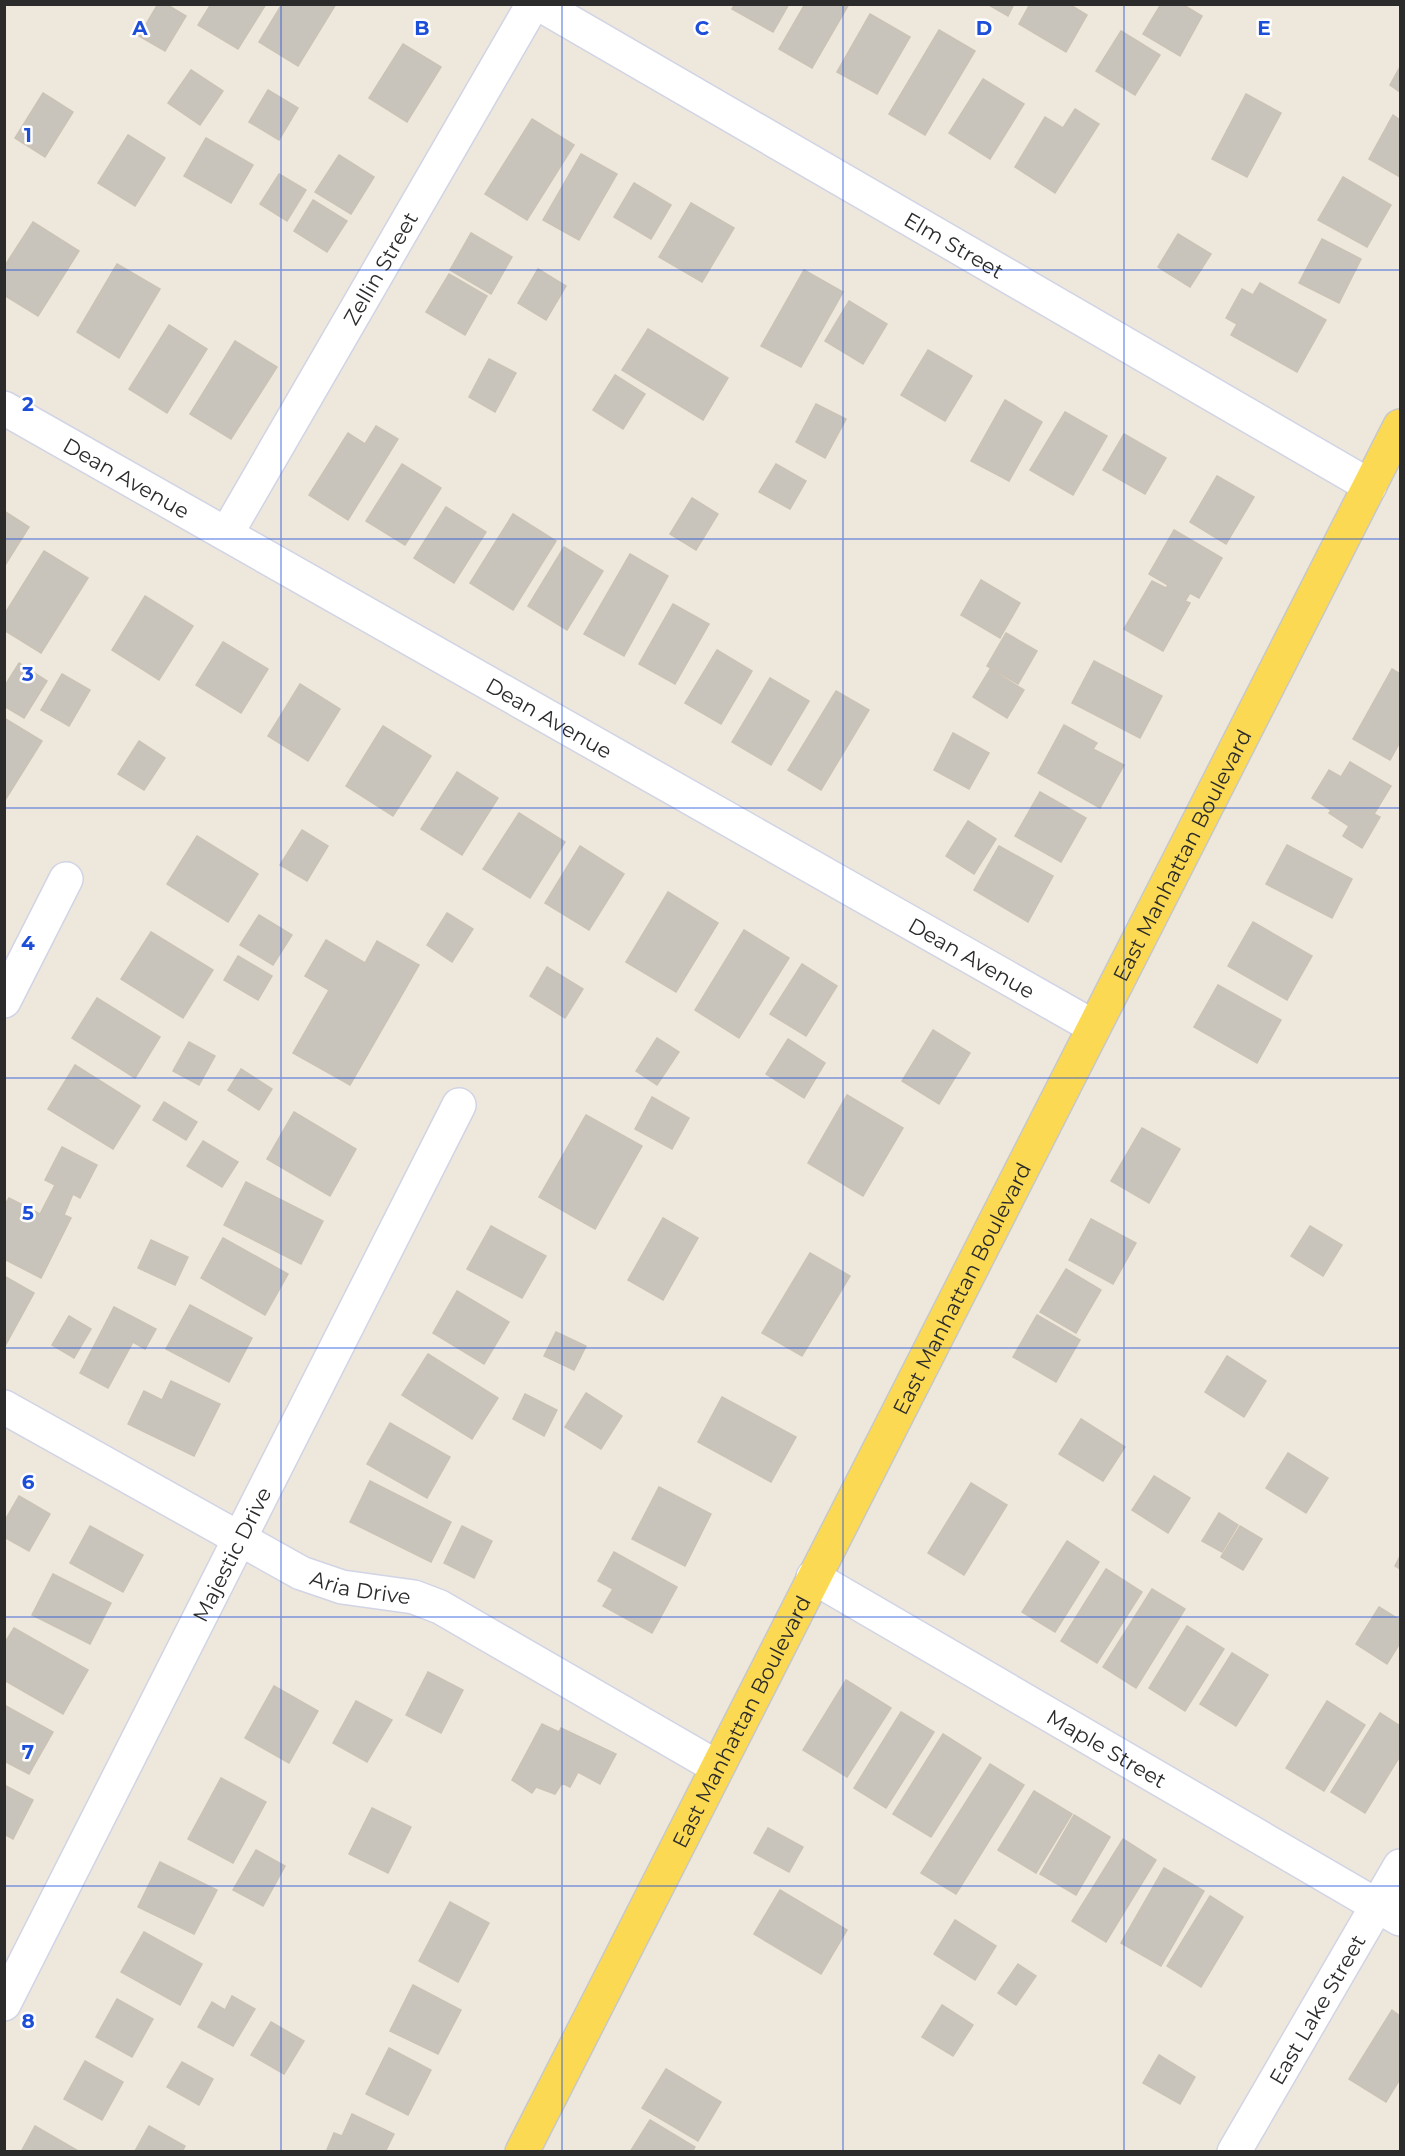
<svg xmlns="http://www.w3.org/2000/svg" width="1405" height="2156" font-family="Montserrat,sans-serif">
  <rect width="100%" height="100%" fill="#eee7dc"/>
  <g fill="#c9c4bb" stroke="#cac3b5" stroke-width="1.5">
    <path d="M 158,4 L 166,4 L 186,16 L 165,51 L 139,36 Z"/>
    <path d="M 211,4 L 266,4 L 238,49 L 198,25 Z"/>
    <path d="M 282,4 L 336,4 L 298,66 L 259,42 Z"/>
    <path d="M 735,4 L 789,4 L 773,32 L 732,9 Z"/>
    <path d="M 805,4 L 849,4 L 812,68 L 779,49 Z"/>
    <path d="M 987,4 L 1014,4 L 1008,16 Z"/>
    <path d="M 1030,4 L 1069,4 L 1087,15 L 1066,52 L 1019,24 Z"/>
    <path d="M 1161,4 L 1182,4 L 1202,16 L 1180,56 L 1143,34 Z"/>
    <path d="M 870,14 L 910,37 L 877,94 L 837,72 Z"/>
    <path d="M 939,30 L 975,51 L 925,135 L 889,114 Z"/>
    <path d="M 1121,31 L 1160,55 L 1135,95 L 1096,71 Z"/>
    <path d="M 403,44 L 441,67 L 407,122 L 369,98 Z"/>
    <path d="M 1400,67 L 1400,92 L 1390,85 Z"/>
    <path d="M 191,70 L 223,91 L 200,125 L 168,103 Z"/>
    <path d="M 983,79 L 1024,104 L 990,159 L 949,133 Z"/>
    <path d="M 268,90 L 298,108 L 279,140 L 249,122 Z"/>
    <path d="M 43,93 L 73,112 L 45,157 L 15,138 Z"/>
    <path d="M 1246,94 L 1281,113 L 1247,177 L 1212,159 Z"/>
    <path d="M 1075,109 L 1099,124 L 1055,193 L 1015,167 L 1045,117 L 1063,128 Z"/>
    <path d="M 1393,115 L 1400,120 L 1400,177 L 1369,159 Z"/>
    <path d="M 532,119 L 574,145 L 527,220 L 485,194 Z"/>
    <path d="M 128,135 L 165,158 L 135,206 L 98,183 Z"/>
    <path d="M 206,138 L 253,165 L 231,203 L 184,176 Z"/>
    <path d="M 581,154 L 617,174 L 579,240 L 543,220 Z"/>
    <path d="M 339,155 L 374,177 L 351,214 L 315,192 Z"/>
    <path d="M 279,174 L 306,190 L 287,221 L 260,204 Z"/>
    <path d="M 1343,177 L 1391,205 L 1367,247 L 1318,220 Z"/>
    <path d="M 634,183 L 671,205 L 651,239 L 614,217 Z"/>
    <path d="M 313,200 L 347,221 L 327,252 L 294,231 Z"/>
    <path d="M 691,203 L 734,228 L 702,282 L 659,257 Z"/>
    <path d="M 33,222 L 79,251 L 38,316 L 4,295 L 4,267 Z"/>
    <path d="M 471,233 L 512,257 L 491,294 L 450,270 Z"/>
    <path d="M 1178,234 L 1211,254 L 1190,287 L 1158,267 Z"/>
    <path d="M 1322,239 L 1361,259 L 1339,303 L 1299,283 Z"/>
    <path d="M 117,264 L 160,289 L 119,358 L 77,332 Z"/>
    <path d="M 538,269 L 566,286 L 546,320 L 518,303 Z"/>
    <path d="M 804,270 L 843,292 L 801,367 L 761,346 Z"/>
    <path d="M 449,274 L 487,296 L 465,335 L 426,312 Z"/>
    <path d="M 1260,283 L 1326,320 L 1297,372 L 1231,335 L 1237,324 L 1226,318 L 1242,289 L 1253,295 Z"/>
    <path d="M 849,301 L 887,324 L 863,364 L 825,341 Z"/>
    <path d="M 169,325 L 207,349 L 167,413 L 129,389 Z"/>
    <path d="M 648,329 L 728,378 L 703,420 L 622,370 Z"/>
    <path d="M 235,341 L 277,367 L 231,439 L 190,414 Z"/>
    <path d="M 928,350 L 972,376 L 945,421 L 901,395 Z"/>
    <path d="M 489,359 L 516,373 L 495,412 L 469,397 Z"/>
    <path d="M 615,375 L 645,394 L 623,429 L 593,410 Z"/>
    <path d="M 1005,400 L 1042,422 L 1009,481 L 971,461 Z"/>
    <path d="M 816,404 L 846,419 L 825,458 L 796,442 Z"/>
    <path d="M 1065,412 L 1107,436 L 1073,495 L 1030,470 Z"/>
    <path d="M 376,426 L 398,439 L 348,520 L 309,495 L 348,433 L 365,444 Z"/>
    <path d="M 1124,434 L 1166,458 L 1145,494 L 1103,470 Z"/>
    <path d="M 402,464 L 441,488 L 405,545 L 366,521 Z"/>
    <path d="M 776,464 L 806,481 L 790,509 L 759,492 Z"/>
    <path d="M 1217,476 L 1254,497 L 1226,544 L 1190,522 Z"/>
    <path d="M 692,498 L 718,514 L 696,550 L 670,534 Z"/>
    <path d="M 446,507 L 486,532 L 454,583 L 414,558 Z"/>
    <path d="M 4,511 L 29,527 L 4,567 Z"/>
    <path d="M 513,514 L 556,541 L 513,610 L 470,583 Z"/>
    <path d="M 1174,530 L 1222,558 L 1199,598 L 1190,593 L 1185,601 L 1190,603 L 1163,651 L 1124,629 L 1152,581 L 1166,588 L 1168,585 L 1149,574 Z"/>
    <path d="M 564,547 L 603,571 L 567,630 L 528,606 Z"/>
    <path d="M 44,551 L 88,578 L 41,653 L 4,630 L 4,615 Z"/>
    <path d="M 630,554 L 668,576 L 624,656 L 584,634 Z"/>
    <path d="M 981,580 L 1020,603 L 1000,638 L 961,615 Z"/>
    <path d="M 145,596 L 193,626 L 159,680 L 112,650 Z"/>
    <path d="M 673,604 L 709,624 L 675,684 L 639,664 Z"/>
    <path d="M 1006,633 L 1037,651 L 1018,684 L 987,666 Z"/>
    <path d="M 223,642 L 268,669 L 241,713 L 196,685 Z"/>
    <path d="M 717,650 L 752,671 L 721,724 L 685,703 Z"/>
    <path d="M 1094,661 L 1162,696 L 1140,738 L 1072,703 Z"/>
    <path d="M 19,663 L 47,681 L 24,718 L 4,706 L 4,687 Z"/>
    <path d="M 990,669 L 1024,690 L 1007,718 L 973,697 Z"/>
    <path d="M 1392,669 L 1400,674 L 1400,742 L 1390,760 L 1353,739 Z"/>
    <path d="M 62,674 L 90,690 L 69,726 L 41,710 Z"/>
    <path d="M 770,678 L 809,701 L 771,765 L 732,742 Z"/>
    <path d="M 300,684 L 340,709 L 308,761 L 268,736 Z"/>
    <path d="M 836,691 L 869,710 L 821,790 L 788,770 Z"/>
    <path d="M 4,718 L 42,741 L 4,802 Z"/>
    <path d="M 1064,725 L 1097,743 L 1093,749 L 1124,765 L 1100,808 L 1038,773 Z"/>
    <path d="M 383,726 L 431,756 L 393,816 L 346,786 Z"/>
    <path d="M 953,733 L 989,753 L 969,789 L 934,770 Z"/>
    <path d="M 139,741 L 165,758 L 144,790 L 118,774 Z"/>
    <path d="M 1350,762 L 1391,786 L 1374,814 L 1380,817 L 1362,848 L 1343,836 L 1349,826 L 1329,813 L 1331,810 L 1312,798 L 1329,770 L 1341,777 Z"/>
    <path d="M 457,772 L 498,798 L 462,855 L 421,829 Z"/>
    <path d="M 1040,792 L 1086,818 L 1061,862 L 1015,836 Z"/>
    <path d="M 519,813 L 565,842 L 530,898 L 483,869 Z"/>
    <path d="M 968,821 L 996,839 L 974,874 L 946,856 Z"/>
    <path d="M 302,830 L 328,846 L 307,881 L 280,865 Z"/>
    <path d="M 197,836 L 258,874 L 228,922 L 167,884 Z"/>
    <path d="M 1287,845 L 1352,879 L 1332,918 L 1266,884 Z"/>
    <path d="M 580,846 L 624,874 L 589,930 L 545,903 Z"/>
    <path d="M 999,846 L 1053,876 L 1028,922 L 974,890 Z"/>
    <path d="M 668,892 L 718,923 L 676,992 L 626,962 Z"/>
    <path d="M 447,913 L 473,929 L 452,962 L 427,945 Z"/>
    <path d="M 259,915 L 292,935 L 273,965 L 240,945 Z"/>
    <path d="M 1253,922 L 1312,956 L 1287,1000 L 1228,966 Z"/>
    <path d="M 744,930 L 789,958 L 739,1038 L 695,1010 Z"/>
    <path d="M 151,932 L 213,970 L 183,1018 L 121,979 Z"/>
    <path d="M 326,940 L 365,963 L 377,941 L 419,965 L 350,1085 L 293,1053 L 329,990 L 305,976 Z"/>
    <path d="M 238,956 L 272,976 L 258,1000 L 224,980 Z"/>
    <path d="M 802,964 L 837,986 L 806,1036 L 770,1014 Z"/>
    <path d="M 547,967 L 583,989 L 565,1018 L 530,996 Z"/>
    <path d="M 1218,985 L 1281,1020 L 1257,1063 L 1194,1027 Z"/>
    <path d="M 97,998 L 160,1037 L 135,1078 L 72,1038 Z"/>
    <path d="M 933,1030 L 970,1053 L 939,1104 L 902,1081 Z"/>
    <path d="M 657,1038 L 679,1052 L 657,1085 L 636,1071 Z"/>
    <path d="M 788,1039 L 825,1063 L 804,1098 L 766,1074 Z"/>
    <path d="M 189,1042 L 215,1056 L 199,1085 L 173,1071 Z"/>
    <path d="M 75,1065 L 140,1106 L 113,1149 L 48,1109 Z"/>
    <path d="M 241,1069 L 272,1089 L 259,1110 L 228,1090 Z"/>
    <path d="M 847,1095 L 903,1128 L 863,1196 L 808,1163 Z"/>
    <path d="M 652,1097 L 689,1118 L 672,1149 L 635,1129 Z"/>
    <path d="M 164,1102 L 197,1122 L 186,1140 L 153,1120 Z"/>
    <path d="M 294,1112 L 356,1149 L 330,1196 L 267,1159 Z"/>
    <path d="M 586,1115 L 642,1146 L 595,1229 L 539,1197 Z"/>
    <path d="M 1142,1128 L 1180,1149 L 1149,1203 L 1111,1181 Z"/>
    <path d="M 203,1141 L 238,1162 L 222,1187 L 187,1166 Z"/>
    <path d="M 62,1147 L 97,1165 L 80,1198 L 73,1194 L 64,1215 L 71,1218 L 41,1278 L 4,1259 L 4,1206 L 9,1198 L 40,1214 L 55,1185 L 45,1180 Z"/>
    <path d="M 246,1182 L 323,1221 L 301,1264 L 224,1225 Z"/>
    <path d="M 663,1218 L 698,1238 L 663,1300 L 628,1280 Z"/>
    <path d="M 1091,1219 L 1136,1243 L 1113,1284 L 1069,1260 Z"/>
    <path d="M 491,1226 L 546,1256 L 522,1298 L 467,1269 Z"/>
    <path d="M 1310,1226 L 1342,1245 L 1323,1276 L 1291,1256 Z"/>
    <path d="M 223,1238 L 288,1274 L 265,1315 L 201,1278 Z"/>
    <path d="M 151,1240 L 188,1257 L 175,1285 L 138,1268 Z"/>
    <path d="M 810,1253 L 850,1276 L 802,1356 L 762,1333 Z"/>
    <path d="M 1066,1269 L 1101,1290 L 1076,1333 L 1040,1312 Z"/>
    <path d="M 4,1276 L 34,1293 L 4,1348 Z"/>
    <path d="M 457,1291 L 509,1322 L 484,1364 L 433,1333 Z"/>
    <path d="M 190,1305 L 252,1338 L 229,1382 L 166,1349 Z"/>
    <path d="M 114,1307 L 156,1329 L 145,1349 L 133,1342 L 108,1388 L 80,1373 Z"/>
    <path d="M 1037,1315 L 1080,1340 L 1056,1382 L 1013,1357 Z"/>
    <path d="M 69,1316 L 91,1329 L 74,1358 L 52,1345 Z"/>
    <path d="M 556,1332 L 586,1346 L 574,1370 L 544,1356 Z"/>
    <path d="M 428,1354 L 498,1398 L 472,1439 L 402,1395 Z"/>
    <path d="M 1227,1356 L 1266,1381 L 1244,1417 L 1205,1392 Z"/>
    <path d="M 171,1381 L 220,1404 L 194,1456 L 128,1424 L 144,1391 L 162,1400 Z"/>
    <path d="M 586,1393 L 622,1416 L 601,1449 L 565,1427 Z"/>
    <path d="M 525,1394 L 557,1410 L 544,1436 L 513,1419 Z"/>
    <path d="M 722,1397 L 796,1437 L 771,1482 L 698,1442 Z"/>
    <path d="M 1081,1419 L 1125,1447 L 1103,1481 L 1059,1454 Z"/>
    <path d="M 390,1423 L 450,1457 L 427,1498 L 367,1464 Z"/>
    <path d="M 1288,1453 L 1328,1478 L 1306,1513 L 1266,1488 Z"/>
    <path d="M 1154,1476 L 1190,1498 L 1168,1533 L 1132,1510 Z"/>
    <path d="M 370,1481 L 451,1522 L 431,1562 L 350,1522 Z"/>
    <path d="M 971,1483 L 1007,1505 L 964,1575 L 928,1553 Z"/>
    <path d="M 659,1487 L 711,1514 L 685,1566 L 632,1539 Z"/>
    <path d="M 19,1496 L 50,1514 L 29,1551 L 4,1537 L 4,1522 Z"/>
    <path d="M 1219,1513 L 1238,1525 L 1222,1552 L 1202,1541 Z"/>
    <path d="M 90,1526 L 143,1555 L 123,1592 L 70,1563 Z"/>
    <path d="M 462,1526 L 492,1541 L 474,1578 L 444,1563 Z"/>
    <path d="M 1240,1526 L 1262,1539 L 1243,1570 L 1221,1557 Z"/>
    <path d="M 1067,1541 L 1099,1562 L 1055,1632 L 1022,1612 Z"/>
    <path d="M 614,1552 L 677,1587 L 652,1633 L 603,1606 L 613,1589 L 598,1581 Z"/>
    <path d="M 1400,1556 L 1400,1569 L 1395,1566 Z"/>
    <path d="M 1106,1569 L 1142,1592 L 1097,1663 L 1061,1641 Z"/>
    <path d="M 53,1574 L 111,1603 L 90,1644 L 32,1615 Z"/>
    <path d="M 1152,1589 L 1185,1609 L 1136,1688 L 1103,1667 Z"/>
    <path d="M 1379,1607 L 1400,1620 L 1400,1643 L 1387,1664 L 1356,1644 Z"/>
    <path d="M 1187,1626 L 1224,1649 L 1185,1711 L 1149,1688 Z"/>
    <path d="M 14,1628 L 88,1670 L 63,1714 L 4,1680 L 4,1644 Z"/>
    <path d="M 1232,1653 L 1268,1675 L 1236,1726 L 1200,1704 Z"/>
    <path d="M 428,1672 L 463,1690 L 441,1733 L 406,1715 Z"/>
    <path d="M 846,1680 L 891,1708 L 847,1777 L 803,1750 Z"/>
    <path d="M 274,1686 L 318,1711 L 289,1763 L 245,1738 Z"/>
    <path d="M 356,1701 L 392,1720 L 367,1762 L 333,1743 Z"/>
    <path d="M 1327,1701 L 1365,1725 L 1324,1791 L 1286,1768 Z"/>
    <path d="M 4,1705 L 53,1732 L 29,1774 L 4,1761 Z"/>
    <path d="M 901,1712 L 934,1732 L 886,1808 L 854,1788 Z"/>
    <path d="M 1380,1713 L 1400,1726 L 1400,1756 L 1365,1813 L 1331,1792 Z"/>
    <path d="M 542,1724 L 559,1732 L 561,1728 L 616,1754 L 600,1784 L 578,1772 L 570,1787 L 562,1783 L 555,1794 L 536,1787 L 532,1793 L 512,1780 Z"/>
    <path d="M 943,1734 L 981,1758 L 931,1837 L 893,1814 Z"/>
    <path d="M 990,1764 L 1024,1785 L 956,1894 L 921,1873 Z"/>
    <path d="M 221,1778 L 266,1802 L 233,1863 L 188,1839 Z"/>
    <path d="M 4,1785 L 33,1800 L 13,1839 L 4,1834 Z"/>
    <path d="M 1034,1791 L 1072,1814 L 1036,1873 L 998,1850 Z"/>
    <path d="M 372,1808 L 411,1827 L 388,1873 L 349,1854 Z"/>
    <path d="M 1074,1815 L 1110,1837 L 1076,1895 L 1040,1874 Z"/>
    <path d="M 768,1828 L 803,1847 L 789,1872 L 754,1853 Z"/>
    <path d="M 1123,1839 L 1156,1860 L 1106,1942 L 1072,1921 Z"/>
    <path d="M 256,1850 L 285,1866 L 263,1906 L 233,1890 Z"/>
    <path d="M 160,1862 L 217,1890 L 194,1934 L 138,1907 Z"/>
    <path d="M 1164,1868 L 1204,1891 L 1161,1966 L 1121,1943 Z"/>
    <path d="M 780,1890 L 847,1930 L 821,1974 L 754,1934 Z"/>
    <path d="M 1210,1896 L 1243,1917 L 1201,1987 L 1167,1966 Z"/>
    <path d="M 450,1902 L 489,1923 L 458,1982 L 419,1961 Z"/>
    <path d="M 955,1920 L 996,1946 L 975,1980 L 934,1954 Z"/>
    <path d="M 144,1932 L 202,1964 L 180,2005 L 121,1972 Z"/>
    <path d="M 1018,1964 L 1036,1976 L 1016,2005 L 998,1993 Z"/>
    <path d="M 413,1985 L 461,2010 L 438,2054 L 390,2031 Z"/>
    <path d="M 232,1996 L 255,2009 L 233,2046 L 198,2027 L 212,2002 L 225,2010 Z"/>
    <path d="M 117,1999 L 153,2019 L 132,2057 L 96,2037 Z"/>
    <path d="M 942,2005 L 973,2025 L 953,2056 L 922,2037 Z"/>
    <path d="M 1392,2010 L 1400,2016 L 1400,2079 L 1386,2102 L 1349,2079 Z"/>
    <path d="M 271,2022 L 304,2041 L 284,2074 L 251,2055 Z"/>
    <path d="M 389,2048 L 431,2070 L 408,2115 L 366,2094 Z"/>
    <path d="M 1159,2055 L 1195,2077 L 1180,2104 L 1143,2083 Z"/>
    <path d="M 85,2061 L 123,2082 L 102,2120 L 64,2099 Z"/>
    <path d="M 182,2062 L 213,2079 L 199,2105 L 167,2087 Z"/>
    <path d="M 666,2069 L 721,2102 L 698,2141 L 642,2108 Z"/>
    <path d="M 352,2114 L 394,2134 L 385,2152 L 326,2152 L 334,2133 L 342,2136 Z"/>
    <path d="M 650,2120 L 695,2147 L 692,2152 L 630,2152 Z"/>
    <path d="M 35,2126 L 80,2152 L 21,2152 Z"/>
    <path d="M 149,2126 L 185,2146 L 182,2152 L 135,2151 Z"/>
  </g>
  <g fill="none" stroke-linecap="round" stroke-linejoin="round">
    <defs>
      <g id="minor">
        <path id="s1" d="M 539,4 L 1370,486"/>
        <path id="s2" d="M 4,408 L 1094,1027"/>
        <path id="s3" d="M 227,533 L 533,4"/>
        <path d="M 4,1001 L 66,879"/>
        <path id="s4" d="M 4,1407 L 301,1573 L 342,1587 L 414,1597 L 440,1607 L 717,1767"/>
        <path id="s5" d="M 813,1577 L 1400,1919"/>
        <path id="s6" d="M 4,2004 L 459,1105"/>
        <path id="s7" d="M 1234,2152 L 1400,1866"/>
      </g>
      <g id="major">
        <path id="s8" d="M 522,2152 L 1400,426"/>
      </g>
    </defs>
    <use href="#minor" stroke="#d1d4e5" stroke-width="36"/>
    <use href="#major" stroke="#c8c8c8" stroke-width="36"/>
    <use href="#minor" stroke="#fff" stroke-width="33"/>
    <use href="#major" stroke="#fcd952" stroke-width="33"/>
  </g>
  <path fill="none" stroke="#1d4ed8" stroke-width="1.5" stroke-opacity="0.55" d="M 281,4 L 281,2152M 562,4 L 562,2152M 843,4 L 843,2152M 1124,4 L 1124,2152M 4,270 L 1400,270M 4,539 L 1400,539M 4,808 L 1400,808M 4,1078 L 1400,1078M 4,1348 L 1400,1348M 4,1617 L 1400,1617M 4,1886 L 1400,1886"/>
  <g text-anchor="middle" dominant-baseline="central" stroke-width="5" stroke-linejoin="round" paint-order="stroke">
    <g font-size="21" fill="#2b2b2b" stroke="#fff">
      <text stroke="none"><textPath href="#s1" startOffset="480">Elm Street</textPath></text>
      <text stroke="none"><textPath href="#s3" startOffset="306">Zellin Street</textPath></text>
      <text stroke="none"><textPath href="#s2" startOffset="141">Dean Avenue</textPath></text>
      <text stroke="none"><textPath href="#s2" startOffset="627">Dean Avenue</textPath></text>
      <text stroke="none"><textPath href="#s8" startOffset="1455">East Manhattan Boulevard</textPath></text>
      <text stroke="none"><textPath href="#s2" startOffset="1113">Dean Avenue</textPath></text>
      <text stroke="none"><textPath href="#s8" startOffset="969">East Manhattan Boulevard</textPath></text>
      <text stroke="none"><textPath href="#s6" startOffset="504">Majestic Drive</textPath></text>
      <text stroke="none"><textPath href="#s4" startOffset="402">Aria Drive</textPath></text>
      <text stroke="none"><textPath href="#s8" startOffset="483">East Manhattan Boulevard</textPath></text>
      <text stroke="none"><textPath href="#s5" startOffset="340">Maple Street</textPath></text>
      <text stroke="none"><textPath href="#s7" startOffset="165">East Lake Street</textPath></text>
    </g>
  </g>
  <g font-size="20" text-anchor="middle" font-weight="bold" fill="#1d4ed8" stroke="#fff" stroke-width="5" stroke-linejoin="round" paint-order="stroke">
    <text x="140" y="35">A</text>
    <text x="422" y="35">B</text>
    <text x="702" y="35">C</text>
    <text x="984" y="35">D</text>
    <text x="1264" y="35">E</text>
    <text x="28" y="142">1</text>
    <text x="28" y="411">2</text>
    <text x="28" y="681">3</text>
    <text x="28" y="950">4</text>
    <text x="28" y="1220">5</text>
    <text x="28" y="1489">6</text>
    <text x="28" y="1759">7</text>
    <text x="28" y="2028">8</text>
  </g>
  <rect width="1405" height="2156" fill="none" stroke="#2b2b2b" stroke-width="12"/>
</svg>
